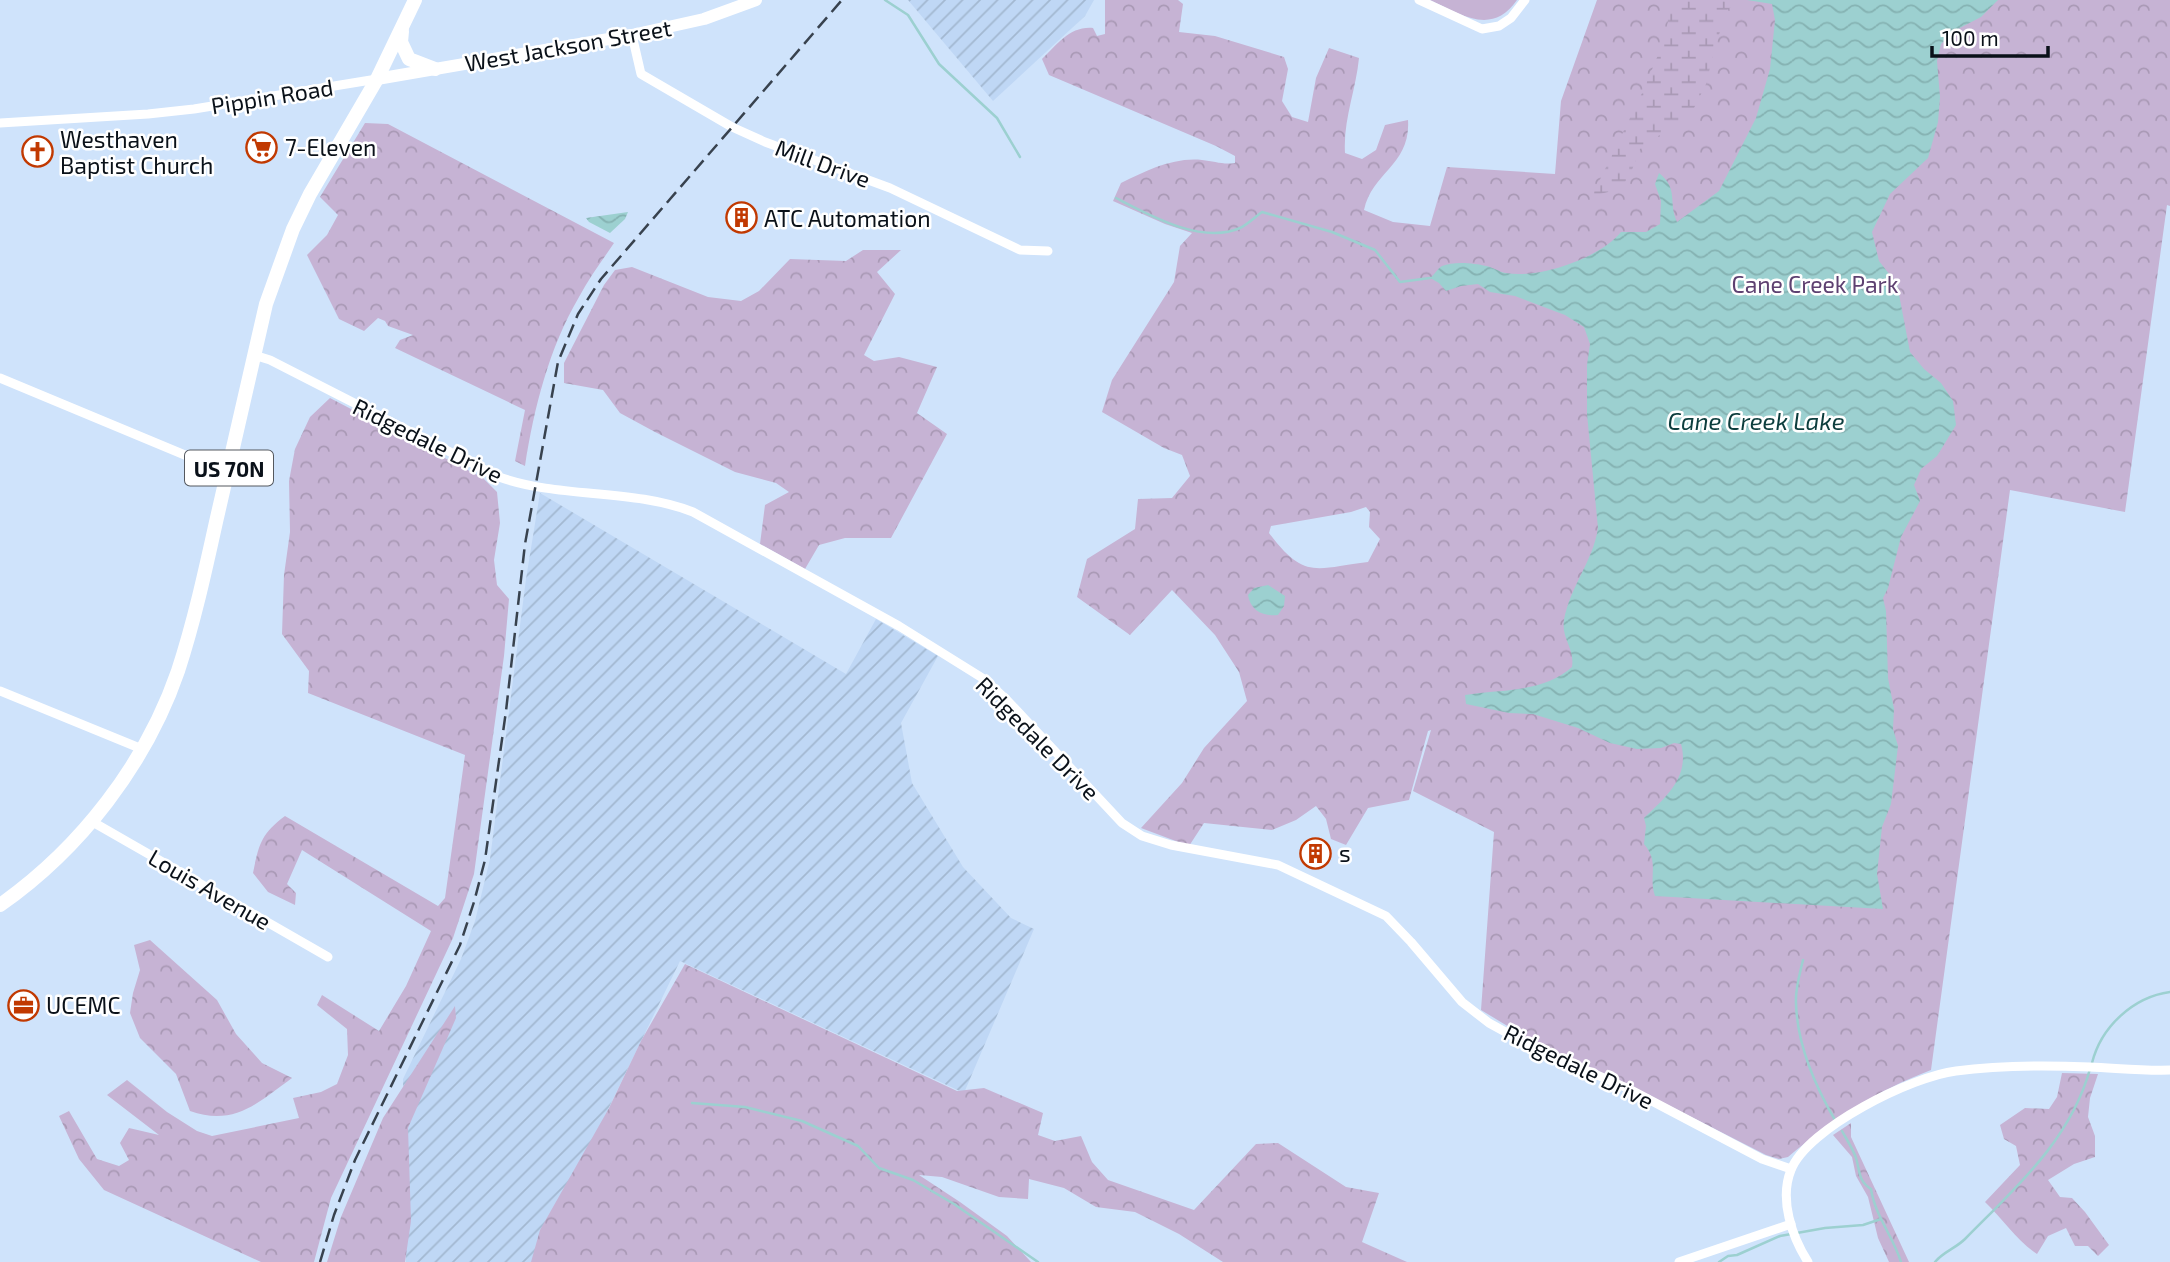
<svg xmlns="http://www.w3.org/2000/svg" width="2170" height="1262" font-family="'Exo 2',sans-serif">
  <defs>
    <pattern id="industrial-furrows" width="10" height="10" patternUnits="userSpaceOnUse" patternTransform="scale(1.75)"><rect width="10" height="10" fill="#bfd7f5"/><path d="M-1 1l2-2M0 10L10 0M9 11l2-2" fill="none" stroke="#a3b8d1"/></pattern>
    <pattern id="forest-crowns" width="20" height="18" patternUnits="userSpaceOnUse" patternTransform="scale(1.75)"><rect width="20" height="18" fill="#c6b3d4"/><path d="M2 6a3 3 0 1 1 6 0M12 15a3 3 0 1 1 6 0" fill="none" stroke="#a999b5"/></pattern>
    <pattern id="wetland-marsh" width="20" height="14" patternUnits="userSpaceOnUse" patternTransform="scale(1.75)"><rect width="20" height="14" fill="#c6b3d4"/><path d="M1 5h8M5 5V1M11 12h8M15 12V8" fill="none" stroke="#a999b5"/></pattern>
    <pattern id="water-waves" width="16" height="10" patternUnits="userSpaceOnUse" patternTransform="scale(1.75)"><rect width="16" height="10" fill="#9cd0d0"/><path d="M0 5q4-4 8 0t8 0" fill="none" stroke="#85b2b2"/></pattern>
  </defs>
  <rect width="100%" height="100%" fill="#cfe3fb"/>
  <g fill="url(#industrial-furrows)">
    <path d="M 908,0 L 1094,0 L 1085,16 L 993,101 Z"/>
    <path d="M 540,493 L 846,674 L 876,619 L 938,656 L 901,723 L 912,783 L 963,867 L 1011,918 L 1034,929 L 964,1093 L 680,961 L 534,1262 L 406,1262 L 403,1079 L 461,959 L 475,921 L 490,859 L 526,579 Z"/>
  </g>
  <path fill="#c6b3d4" d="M 1430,0 L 1517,0 C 1492,36 1462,15 1430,0 Z"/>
  <g fill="url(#forest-crowns)" fill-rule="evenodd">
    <path d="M 1105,0 L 1178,0 L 1183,4 L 1179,32 L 1215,36 L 1284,57 L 1288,69 L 1282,101 L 1292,117 L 1308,122 L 1316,78 L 1329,48 L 1359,58 C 1356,90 1343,120 1345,153 L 1362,159 L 1376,150 L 1385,125 L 1408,120 C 1411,165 1372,172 1364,210 L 1393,222 L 1430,226 L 1447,167 L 1555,174 L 1561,101 L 1597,0 L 2170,0 L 2170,206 L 2167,205 L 2125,512 L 2010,490 L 1931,1070 C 1874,1092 1835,1118 1788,1157 L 1779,1159 L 1766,1155 L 1615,1078 L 1544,1048 L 1481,1010 L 1494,832 L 1413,791 L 1431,730 L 1428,731 L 1409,800 L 1368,808 L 1346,845 L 1331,839 L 1326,819 L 1316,806 L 1296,820 L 1272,830 L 1204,823 L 1189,846 L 1141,828 L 1182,783 L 1204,748 L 1247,701 L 1239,672 L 1215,635 L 1172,590 L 1130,635 L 1077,597 L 1087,559 L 1135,529 L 1138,499 L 1172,498 L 1190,476 L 1182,455 L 1164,448 L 1102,412 L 1112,380 L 1174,282 L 1180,246 L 1192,233 L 1165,224 L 1113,201 L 1121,183 C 1146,171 1173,157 1202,160 C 1214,161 1223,165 1235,163 L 1235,156 L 1216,146 L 1049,75 L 1042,59 C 1058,44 1070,26 1093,28 L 1097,36 L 1105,34 ZM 1366,507 L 1370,512 L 1369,527 L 1380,539 L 1368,562 C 1316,568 1305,581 1269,533 L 1271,526 L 1351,512 Z"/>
    <path d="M 365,123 L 388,124 L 614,243 C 602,261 589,278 579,297 C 549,348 534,408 525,466 L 515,461 L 525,410 L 395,348 L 400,340 L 413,335 L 388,326 L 385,321 L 378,318 L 364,331 L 339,319 L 307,255 L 327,235 L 338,215 L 320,197 Z"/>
    <path d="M 863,250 L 901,250 L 877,272 L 895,294 L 864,355 L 874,361 L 899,357 L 937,367 L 917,413 L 947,434 L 891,538 L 845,538 L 819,545 L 805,569 L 760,544 L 765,505 L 789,492 L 776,483 L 735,472 L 655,432 L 620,413 L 603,390 L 564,383 L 564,363 L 604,285 L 615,270 L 632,267 L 708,297 L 741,301 L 759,291 L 790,259 L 846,261 Z"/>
    <path d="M 330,398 L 483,478 L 497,492 L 500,523 L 494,560 L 497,585 L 509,599 L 504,656 L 474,874 L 453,938 L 331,1198 L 314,1262 L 261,1262 L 104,1190 L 79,1159 L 59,1116 L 69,1111 L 97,1159 L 119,1166 L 129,1160 L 120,1143 L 129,1128 L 159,1135 L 107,1095 L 127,1080 L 167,1112 L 197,1131 L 212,1136 L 299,1118 L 293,1098 L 321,1092 L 337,1084 L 348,1055 L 347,1029 L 317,1005 L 322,995 L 379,1031 L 406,986 L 431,931 L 302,850 L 287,884 L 296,893 L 295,905 L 268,892 L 253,873 C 259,844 261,834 285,816 L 438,906 L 445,898 L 465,755 L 308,693 L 309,671 L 282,634 L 284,575 L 290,532 L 289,481 L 295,449 L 310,417 Z"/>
    <path d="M 150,940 L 217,1000 L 236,1034 L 262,1063 L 292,1078 C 259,1102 234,1127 190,1111 L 176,1074 L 140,1038 L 130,1013 L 133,993 L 140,970 L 134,945 Z"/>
    <path d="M 685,964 L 957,1091 L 984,1088 L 1043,1113 L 1038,1135 L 1055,1141 L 1081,1136 L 1092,1162 L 1108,1180 L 1194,1210 L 1256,1144 L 1278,1143 L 1346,1187 L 1379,1193 L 1362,1242 L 1407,1262 L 1223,1262 L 1179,1234 L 1135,1212 L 1096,1207 L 1064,1188 L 1029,1179 L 1028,1199 L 999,1197 L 942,1177 L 919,1175 L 960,1202 L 1007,1236 L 1031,1262 L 531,1262 L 540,1230 L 609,1108 L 641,1041 Z"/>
    <path d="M 455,1006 L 456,1018 L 408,1128 L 411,1221 L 405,1262 L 327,1262 L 341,1217 L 383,1118 Z"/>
    <path d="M 2062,1073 L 2098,1074 L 2090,1098 L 2088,1117 L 2095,1136 L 2095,1157 L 2074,1164 L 2048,1180 L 2060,1197 L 2072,1198 L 2085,1212 L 2109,1245 L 2098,1256 L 2088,1246 L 2075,1246 L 2066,1228 L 2048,1236 L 2037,1254 C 2016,1240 2003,1219 1985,1202 L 2020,1165 L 2016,1146 L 2004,1139 L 2000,1125 L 2025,1108 L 2049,1109 L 2057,1097 Z"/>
    <path d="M 1851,1123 L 1851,1137 L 1909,1262 L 1889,1262 L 1878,1238 L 1868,1197 L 1856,1176 L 1852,1157 L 1833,1135 Z"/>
  </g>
  <path fill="url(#wetland-marsh)" d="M 1665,0 L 1741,0 L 1727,10 L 1715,47 L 1706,84 L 1692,112 L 1640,149 L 1630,175 L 1620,189 L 1592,196 L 1644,89 L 1665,38 L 1668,21 Z"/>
  <g fill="url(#water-waves)">
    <path d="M 1747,0 L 1998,0 L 1981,17 L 1954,31 L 1941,44 L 1937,61 L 1940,97 L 1938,122 L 1928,158 L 1890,194 L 1872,232 L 1879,261 L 1897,284 L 1910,352 L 1924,369 L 1941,383 L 1953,401 L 1956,425 L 1937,456 L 1921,469 L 1914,485 L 1920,501 L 1901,537 L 1888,588 L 1883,598 L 1886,611 L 1888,678 L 1894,709 L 1893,729 L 1898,746 L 1891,804 L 1882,827 L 1877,874 L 1883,909 L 1655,896 C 1648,875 1660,863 1644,844 L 1646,826 L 1644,818 C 1666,797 1690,777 1681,744 L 1674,743 L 1661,748 L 1637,749 L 1610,743 L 1578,728 L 1533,714 L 1509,713 L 1466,704 L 1465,695 C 1501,689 1543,693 1572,667 C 1575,648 1561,639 1564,620 C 1570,587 1593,561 1598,528 L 1587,414 L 1587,365 L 1590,344 L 1584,327 L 1565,315 L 1515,296 L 1490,292 L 1478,284 L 1461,286 L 1446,291 L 1439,283 L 1430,278 C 1434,275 1438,268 1442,266 C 1454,261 1474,263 1486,266 C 1493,267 1499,272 1506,273 C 1540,279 1600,258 1621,232 L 1646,232 L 1660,224 L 1661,201 L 1655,184 L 1659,173 C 1679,189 1668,202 1677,222 L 1719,191 L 1756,118 L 1770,69 L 1775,20 L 1772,4 Z"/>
    <path d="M 628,212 L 625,219 L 610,233 L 589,222 L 586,218 Z"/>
    <path d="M 1268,585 L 1285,596 L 1284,606 L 1278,615 C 1263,617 1250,610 1248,595 L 1254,588 Z"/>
  </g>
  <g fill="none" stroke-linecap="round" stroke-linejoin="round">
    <g stroke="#9cd0d0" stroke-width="2.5">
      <path d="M 885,0 L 908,15 L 939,64 L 997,118 L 1020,157"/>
      <path d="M 1116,198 C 1149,215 1202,245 1240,228 C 1248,224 1255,217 1262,212 L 1332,232 L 1375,250 L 1400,282 L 1430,278"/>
      <path d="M 1803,960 C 1800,973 1795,989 1796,1003 C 1797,1045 1814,1084 1835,1120"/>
      <path d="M 2092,1063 C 2101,1027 2133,997 2170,992"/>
      <path d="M 692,1103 L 745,1107 L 802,1121 L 858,1146 L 879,1168 L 913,1180 L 954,1204 L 1038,1262"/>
      <path d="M 1842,1131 C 1847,1140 1853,1149 1856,1158 C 1860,1171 1858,1181 1871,1189 C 1875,1216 1893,1236 1901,1262"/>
      <path d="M 1719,1262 L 1728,1256 L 1737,1255 L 1780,1236 L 1825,1228 L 1863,1225 L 1881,1219"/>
      <path d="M 1935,1262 C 1943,1252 1956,1248 1965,1239 C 2015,1188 2070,1141 2090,1069"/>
    </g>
    <g stroke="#fff" stroke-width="9">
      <path d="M 1419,0 L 1482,29 L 1499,26 L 1511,18 L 1525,0"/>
      <path d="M 632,35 L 641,74 L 732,127 L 765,142 L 890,188 L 1020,250 L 1048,251"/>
      <path d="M 0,123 L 148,114 L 194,109 L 377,79"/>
      <path d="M 254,355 L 270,360 L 499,477 C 561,499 632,488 693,512 L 899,626 L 984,679 L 1006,699 L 1122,823 L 1142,836 L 1171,845 L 1278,865 L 1386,916 L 1411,942 L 1462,1002 L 1489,1023 L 1531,1046 L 1629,1089 L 1762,1159 L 1791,1169"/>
      <path d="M 0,378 L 228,473"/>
      <path d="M 0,691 L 142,749"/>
      <path d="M 91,821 L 328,957"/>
      <path d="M 1679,1262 L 1791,1224"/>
      <path d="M 1808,1262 C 1792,1237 1779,1199 1791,1170 C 1807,1128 1913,1076 1956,1071 C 2000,1065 2045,1065 2090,1067 C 2116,1068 2144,1071 2170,1070"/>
    </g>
    <path stroke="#fff" stroke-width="12" d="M 377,79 L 632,35 L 704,19 L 756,0"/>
    <g stroke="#fff" stroke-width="14">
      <path d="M 402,31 L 401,42 L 409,59 L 435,69"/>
      <path d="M 0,905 C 80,849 146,764 178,671 C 194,622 205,572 216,522 C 233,449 249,376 266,304 L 293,229 L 310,194 L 377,79 L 415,0"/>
    </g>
    <path stroke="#38424e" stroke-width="2.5" stroke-dasharray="14 7" stroke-linecap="butt" d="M 320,1262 L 334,1215 L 355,1160 L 460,945 L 474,902 L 485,860 L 506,711 L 525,544 L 558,362 L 578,314 L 601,279 L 842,0"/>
  </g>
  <defs>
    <symbol id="supermarket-ring" viewBox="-11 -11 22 22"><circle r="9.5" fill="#fff" stroke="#c13901" stroke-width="1.5"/><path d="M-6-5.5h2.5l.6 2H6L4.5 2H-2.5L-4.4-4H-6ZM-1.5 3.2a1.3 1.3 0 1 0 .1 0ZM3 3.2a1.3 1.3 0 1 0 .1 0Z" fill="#c13901"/></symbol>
    <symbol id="church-ring" viewBox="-11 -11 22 22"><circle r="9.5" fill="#fff" stroke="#c13901" stroke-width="1.5"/><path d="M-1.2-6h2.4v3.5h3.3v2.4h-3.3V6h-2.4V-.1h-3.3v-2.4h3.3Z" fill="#c13901"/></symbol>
    <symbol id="building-ring" viewBox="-11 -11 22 22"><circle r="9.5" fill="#fff" stroke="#c13901" stroke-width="1.5"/><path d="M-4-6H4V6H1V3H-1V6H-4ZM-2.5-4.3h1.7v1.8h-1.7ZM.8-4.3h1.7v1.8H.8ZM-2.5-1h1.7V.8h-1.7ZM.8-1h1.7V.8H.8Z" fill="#c13901"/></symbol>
    <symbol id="office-ring" viewBox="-11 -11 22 22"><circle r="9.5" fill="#fff" stroke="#c13901" stroke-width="1.5"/><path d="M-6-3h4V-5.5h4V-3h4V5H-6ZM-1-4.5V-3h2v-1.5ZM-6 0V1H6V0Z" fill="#c13901"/></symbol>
  </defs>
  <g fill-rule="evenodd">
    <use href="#supermarket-ring" x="244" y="130" width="35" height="35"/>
    <use href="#church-ring" x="20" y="134" width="35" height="35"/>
    <use href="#building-ring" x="724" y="200" width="35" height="35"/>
    <use href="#building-ring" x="1298" y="836" width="35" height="35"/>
    <use href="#office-ring" x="6" y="988" width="35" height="35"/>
  </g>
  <g text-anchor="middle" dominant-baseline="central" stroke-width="5" stroke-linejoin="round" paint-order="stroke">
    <rect fill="#fff" stroke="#54585e" stroke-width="2" x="185" y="450.5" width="88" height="35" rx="5"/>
    <g font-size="21" font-weight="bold" fill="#0a1119">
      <text x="229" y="468">US 70N</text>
    </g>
    <g font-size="23" fill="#0a1119" stroke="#fff">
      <text transform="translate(568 45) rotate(-10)">West Jackson Street</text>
      <text transform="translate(272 96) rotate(-9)">Pippin Road</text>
      <text transform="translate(823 163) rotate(20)">Mill Drive</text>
      <text transform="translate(428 440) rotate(26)">Ridgedale Drive</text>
      <text transform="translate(1038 738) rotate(45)">Ridgedale Drive</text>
      <text transform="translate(210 889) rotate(30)">Louis Avenue</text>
      <text transform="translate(1579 1066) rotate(26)">Ridgedale Drive</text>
    </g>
    <g font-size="23" fill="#0a1119" stroke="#fff" text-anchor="start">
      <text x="60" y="139">Westhaven<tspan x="60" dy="26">Baptist Church</tspan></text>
      <text x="285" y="147">7-Eleven</text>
      <text x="764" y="218">ATC Automation</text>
      <text x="1339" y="853">s</text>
      <text x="46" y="1005">UCEMC</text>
    </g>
    <g font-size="23" fill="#5e4171" stroke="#fff">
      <text x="1815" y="284">Cane Creek Park</text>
    </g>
    <g font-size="24" font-style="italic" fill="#0c3d3d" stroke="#fff">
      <text x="1756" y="420">Cane Creek Lake</text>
    </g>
  </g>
  <path d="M1932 46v10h116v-10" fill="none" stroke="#0a1119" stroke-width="3.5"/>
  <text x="1942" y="46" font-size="21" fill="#0a1119" stroke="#ffffff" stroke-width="5" paint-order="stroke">100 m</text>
</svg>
